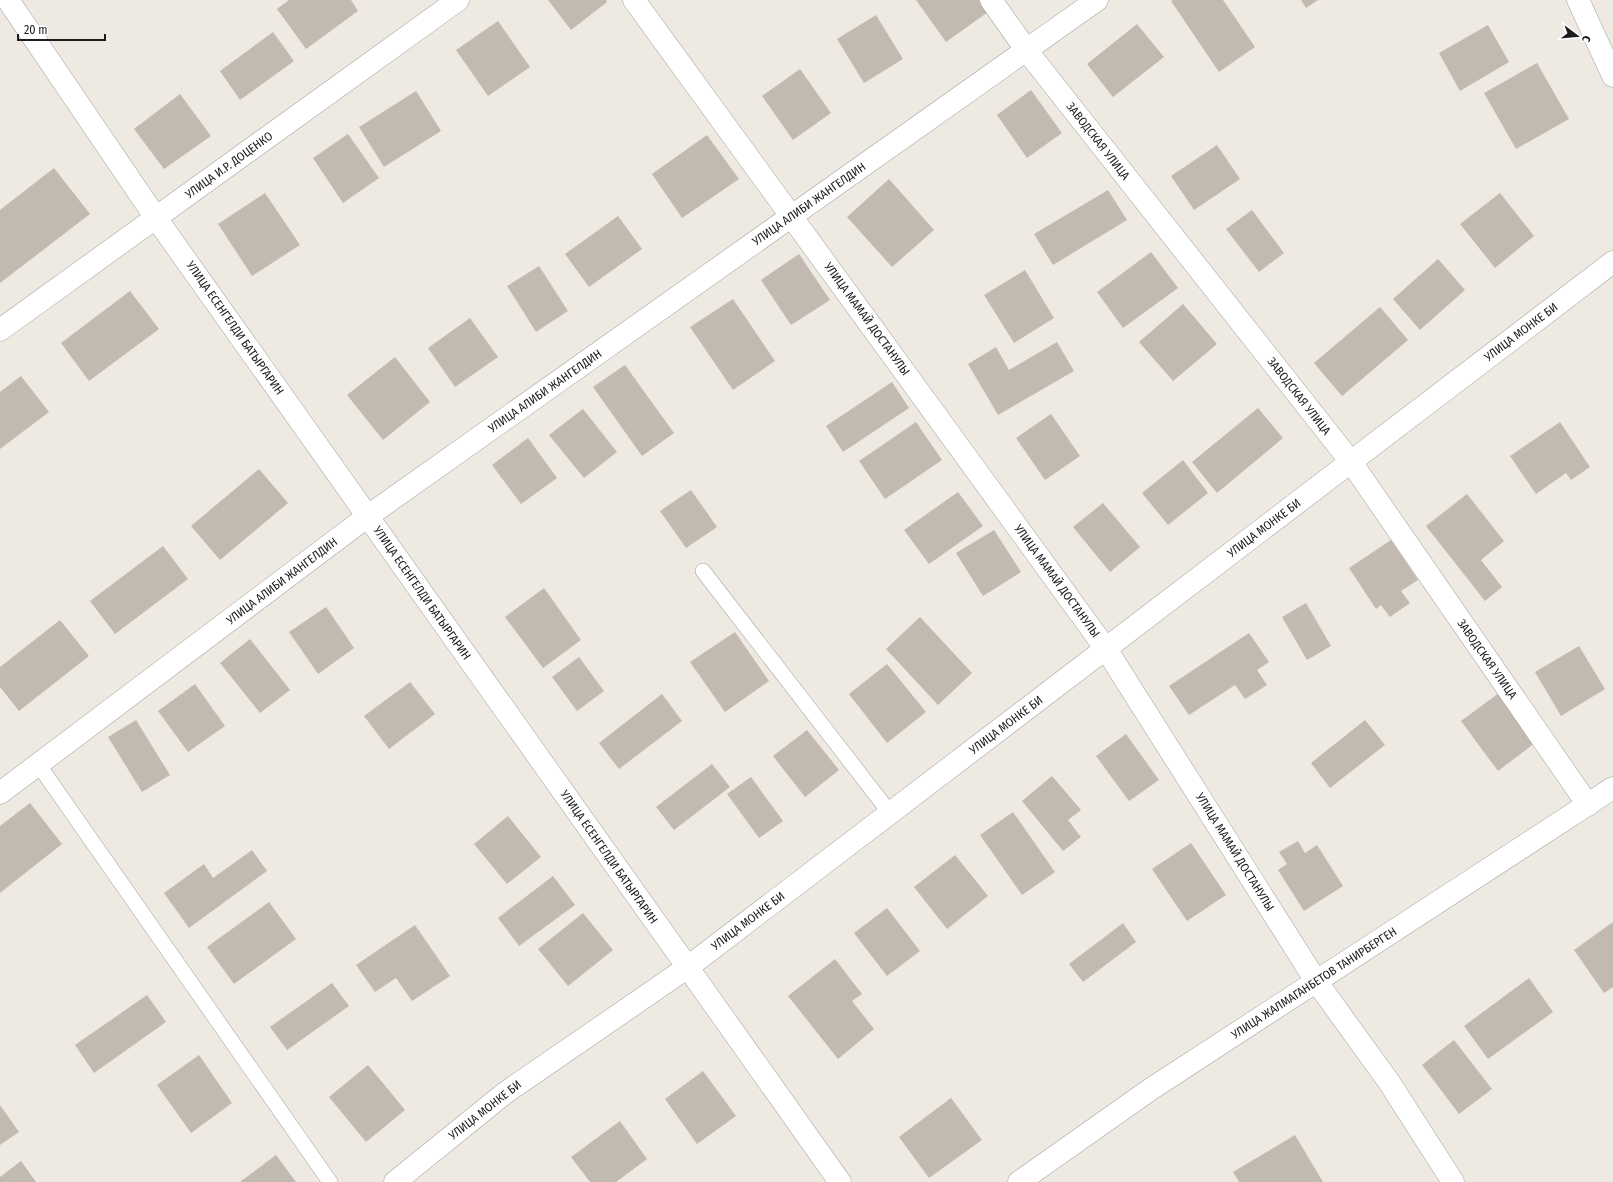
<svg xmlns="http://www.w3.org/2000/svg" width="1613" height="1182" font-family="'Fira Sans Condensed',sans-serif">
  <rect width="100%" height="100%" fill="#eeeae2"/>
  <g fill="#c2b9b1">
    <path d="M 289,0 L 351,0 L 358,11 L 306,49 L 277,9 Z"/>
    <path d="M 548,0 L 606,0 L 607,2 L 571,30 Z"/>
    <path d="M 916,0 L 979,0 L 988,12 L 946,42 Z"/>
    <path d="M 1173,0 L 1223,0 L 1255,47 L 1219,72 L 1171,1 Z"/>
    <path d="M 1301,0 L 1318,0 L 1306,8 Z"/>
    <path d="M 876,15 L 903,59 L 864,83 L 837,39 Z"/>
    <path d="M 498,21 L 530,67 L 488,96 L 456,50 Z"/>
    <path d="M 1137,24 L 1164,57 L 1113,97 L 1087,64 Z"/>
    <path d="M 1488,25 L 1509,62 L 1460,91 L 1439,53 Z"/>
    <path d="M 273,32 L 294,61 L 240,100 L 220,71 Z"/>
    <path d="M 1537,63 L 1569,119 L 1516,149 L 1484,93 Z"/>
    <path d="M 800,69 L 831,113 L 793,140 L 762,96 Z"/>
    <path d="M 1031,90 L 1062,133 L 1027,158 L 997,115 Z"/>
    <path d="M 416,91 L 441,131 L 384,167 L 359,127 Z"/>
    <path d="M 180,94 L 211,136 L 164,169 L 134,129 Z"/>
    <path d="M 348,134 L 379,178 L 343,203 L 313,158 Z"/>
    <path d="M 707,135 L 739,179 L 682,218 L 652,174 Z"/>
    <path d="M 1217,145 L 1240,179 L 1194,210 L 1171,176 Z"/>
    <path d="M 54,168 L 90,214 L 0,283 L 0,210 Z"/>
    <path d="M 889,179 L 934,230 L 892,267 L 847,217 Z"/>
    <path d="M 1108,190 L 1127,220 L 1053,265 L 1034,234 Z"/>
    <path d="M 265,193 L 300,245 L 252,276 L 218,224 Z"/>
    <path d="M 1500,193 L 1534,236 L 1495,268 L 1460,224 Z"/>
    <path d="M 1252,210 L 1284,253 L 1259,272 L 1226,229 Z"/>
    <path d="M 618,216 L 642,249 L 589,287 L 565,254 Z"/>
    <path d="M 1151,252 L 1178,288 L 1123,328 L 1097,292 Z"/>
    <path d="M 799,254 L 830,300 L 791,325 L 761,280 Z"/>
    <path d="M 1438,259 L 1465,290 L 1420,330 L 1393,299 Z"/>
    <path d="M 539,266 L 568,311 L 536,332 L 507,286 Z"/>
    <path d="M 1025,270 L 1054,318 L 1014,343 L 984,295 Z"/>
    <path d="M 130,291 L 159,329 L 89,381 L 61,343 Z"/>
    <path d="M 733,299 L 775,361 L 733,390 L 690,327 Z"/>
    <path d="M 1183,304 L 1217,344 L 1173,381 L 1139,342 Z"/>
    <path d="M 1380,307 L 1408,340 L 1342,396 L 1314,363 Z"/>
    <path d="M 470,318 L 498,357 L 455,387 L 428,348 Z"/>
    <path d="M 1057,342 L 1074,371 L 998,415 L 968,364 L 996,347 L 1009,370 Z"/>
    <path d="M 395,357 L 430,402 L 383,440 L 347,395 Z"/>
    <path d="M 625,365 L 674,433 L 642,456 L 593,387 Z"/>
    <path d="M 21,376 L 49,412 L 0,449 L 0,392 Z"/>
    <path d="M 892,382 L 909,408 L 843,452 L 826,426 Z"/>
    <path d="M 1258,408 L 1283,438 L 1217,493 L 1192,462 Z"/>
    <path d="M 583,409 L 617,452 L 584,478 L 549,435 Z"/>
    <path d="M 1051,414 L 1080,456 L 1045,480 L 1016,438 Z"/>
    <path d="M 916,422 L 942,460 L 885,499 L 859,461 Z"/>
    <path d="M 1560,422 L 1590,467 L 1571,480 L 1566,473 L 1536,494 L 1510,456 Z"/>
    <path d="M 528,438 L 557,478 L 521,504 L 492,465 Z"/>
    <path d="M 1183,460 L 1208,493 L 1168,525 L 1142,493 Z"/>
    <path d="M 259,469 L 288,503 L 220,560 L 191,526 Z"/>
    <path d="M 691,490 L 717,527 L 686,548 L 660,511 Z"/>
    <path d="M 958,492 L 983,526 L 929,564 L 904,530 Z"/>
    <path d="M 1467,494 L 1504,541 L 1481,560 L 1502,587 L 1485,601 L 1426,526 Z"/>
    <path d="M 1103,503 L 1140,547 L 1110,572 L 1073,527 Z"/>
    <path d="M 994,530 L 1021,572 L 983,596 L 956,553 Z"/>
    <path d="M 1391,540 L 1418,580 L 1401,591 L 1410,603 L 1390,617 L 1381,605 L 1376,609 L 1349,568 Z"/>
    <path d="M 163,546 L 188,579 L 115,634 L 90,601 Z"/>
    <path d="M 544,588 L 581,640 L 543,668 L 505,617 Z"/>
    <path d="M 1306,603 L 1331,646 L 1307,660 L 1282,617 Z"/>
    <path d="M 326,607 L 354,648 L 318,674 L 289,632 Z"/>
    <path d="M 920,617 L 972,673 L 938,705 L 886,649 Z"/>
    <path d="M 60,620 L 89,656 L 19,711 L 0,687 L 0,667 Z"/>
    <path d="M 735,632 L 769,681 L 725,712 L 690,662 Z"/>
    <path d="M 1249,633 L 1269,662 L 1257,670 L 1267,685 L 1245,699 L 1235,685 L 1189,715 L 1169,686 Z"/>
    <path d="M 250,639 L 290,690 L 260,713 L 220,663 Z"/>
    <path d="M 1579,646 L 1605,689 L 1561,716 L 1535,672 Z"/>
    <path d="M 579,657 L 604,691 L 577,711 L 552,677 Z"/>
    <path d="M 887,664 L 926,712 L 887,743 L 849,694 Z"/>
    <path d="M 410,682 L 435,714 L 389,749 L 364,716 Z"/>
    <path d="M 195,684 L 225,726 L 188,752 L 158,711 Z"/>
    <path d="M 1499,693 L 1535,743 L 1498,771 L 1461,721 Z"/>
    <path d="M 662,694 L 682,721 L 619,769 L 599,743 Z"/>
    <path d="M 136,720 L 170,775 L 142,792 L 108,737 Z"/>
    <path d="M 1365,720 L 1385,745 L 1330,788 L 1311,763 Z"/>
    <path d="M 807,730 L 839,770 L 805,797 L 773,756 Z"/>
    <path d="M 1126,734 L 1159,780 L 1129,801 L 1096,756 Z"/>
    <path d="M 712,764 L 730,787 L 674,830 L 656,807 Z"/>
    <path d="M 1052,776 L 1081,810 L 1068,820 L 1081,837 L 1063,851 L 1022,801 Z"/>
    <path d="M 751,777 L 783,821 L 759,838 L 727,794 Z"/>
    <path d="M 30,803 L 62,844 L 0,893 L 0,826 Z"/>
    <path d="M 1013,812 L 1055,872 L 1022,895 L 980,835 Z"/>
    <path d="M 508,816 L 541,857 L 507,884 L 474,844 Z"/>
    <path d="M 1298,841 L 1305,853 L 1317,845 L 1343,886 L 1304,911 L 1278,870 L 1287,864 L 1279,852 Z"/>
    <path d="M 1191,843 L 1226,895 L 1187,921 L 1152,869 Z"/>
    <path d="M 252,850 L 267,871 L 189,928 L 164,893 L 204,864 L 213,878 Z"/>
    <path d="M 955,855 L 988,896 L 947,929 L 914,887 Z"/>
    <path d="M 553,876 L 575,905 L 519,946 L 498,918 Z"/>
    <path d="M 269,902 L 296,939 L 234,984 L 207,947 Z"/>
    <path d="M 887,908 L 920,951 L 887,976 L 854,933 Z"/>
    <path d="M 583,913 L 613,950 L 568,986 L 538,949 Z"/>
    <path d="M 1613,922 L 1613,987 L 1604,993 L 1574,950 Z"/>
    <path d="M 1123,923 L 1136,942 L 1083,982 L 1069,964 Z"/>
    <path d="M 415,925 L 450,976 L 412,1001 L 396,978 L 375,992 L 356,965 Z"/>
    <path d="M 835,959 L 862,994 L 852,1001 L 874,1029 L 838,1059 L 788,996 Z"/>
    <path d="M 1529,978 L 1553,1012 L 1488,1059 L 1464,1026 Z"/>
    <path d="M 332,983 L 349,1006 L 287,1050 L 270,1027 Z"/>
    <path d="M 147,995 L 166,1022 L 94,1073 L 75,1045 Z"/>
    <path d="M 1454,1040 L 1492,1089 L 1459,1114 L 1422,1065 Z"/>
    <path d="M 199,1055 L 232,1103 L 191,1133 L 157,1085 Z"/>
    <path d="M 368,1065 L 405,1110 L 366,1142 L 329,1097 Z"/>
    <path d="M 703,1071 L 736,1116 L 697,1144 L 665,1099 Z"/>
    <path d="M 951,1098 L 982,1140 L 929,1178 L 899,1137 Z"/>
    <path d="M 0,1105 L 19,1132 L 0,1145 Z"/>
    <path d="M 620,1121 L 647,1159 L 616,1182 L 590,1182 L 571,1157 Z"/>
    <path d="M 1295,1135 L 1323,1182 L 1239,1182 L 1233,1172 Z"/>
    <path d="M 276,1155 L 296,1182 L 240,1182 Z"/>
    <path d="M 21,1161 L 36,1182 L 0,1182 L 0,1177 Z"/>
  </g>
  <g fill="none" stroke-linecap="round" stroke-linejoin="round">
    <defs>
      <g id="service">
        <path d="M 703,571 L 890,813"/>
        <path d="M 38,764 L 330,1182"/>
      </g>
      <g id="minor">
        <path d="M 8,0 L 156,218 L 840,1182"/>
        <path d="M 634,0 L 1106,649 L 1316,981 L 1389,1082 L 1453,1182"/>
        <path d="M 991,0 L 1027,51 L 1351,462 L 1588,805"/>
        <path d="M 1578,0 L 1613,76"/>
        <path d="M 0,330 L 458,0"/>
        <path d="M 0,793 L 368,516 L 1097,0"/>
        <path d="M 395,1182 L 505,1093 L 688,967 L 1613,262"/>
        <path d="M 1019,1182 L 1151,1089 L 1613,788"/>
      </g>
    </defs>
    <use href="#service" stroke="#a3a3a3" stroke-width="16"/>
    <use href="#minor" stroke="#a3a3a3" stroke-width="23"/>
    <use href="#service" stroke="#fff" stroke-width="15"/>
    <use href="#minor" stroke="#fff" stroke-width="22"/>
  </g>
  <g text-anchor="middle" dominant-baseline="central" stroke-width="3" stroke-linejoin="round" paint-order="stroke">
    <g font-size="12" fill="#1c1c1c" stroke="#fff">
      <text transform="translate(1098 141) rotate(52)">ЗАВОДСКАЯ УЛИЦА</text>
      <text transform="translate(229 165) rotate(-36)">УЛИЦА И.Р. ДОЦЕНКО</text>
      <text transform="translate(809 204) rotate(-35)">УЛИЦА АЛИБИ ЖАНГЕЛДИН</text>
      <text transform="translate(867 319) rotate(54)">УЛИЦА МАМАЙ ДОСТАНУЛЫ</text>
      <text transform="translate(235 328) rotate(55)">УЛИЦА ЕСЕНГЕЛДИ БАТЫРГАРИН</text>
      <text transform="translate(1521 332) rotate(-37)">УЛИЦА МОНКЕ БИ</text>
      <text transform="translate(545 391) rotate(-35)">УЛИЦА АЛИБИ ЖАНГЕЛДИН</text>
      <text transform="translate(1299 396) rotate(52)">ЗАВОДСКАЯ УЛИЦА</text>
      <text transform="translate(1264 528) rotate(-37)">УЛИЦА МОНКЕ БИ</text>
      <text transform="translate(282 581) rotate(-37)">УЛИЦА АЛИБИ ЖАНГЕЛДИН</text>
      <text transform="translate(1057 581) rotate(54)">УЛИЦА МАМАЙ ДОСТАНУЛЫ</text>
      <text transform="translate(422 593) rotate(55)">УЛИЦА ЕСЕНГЕЛДИ БАТЫРГАРИН</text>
      <text transform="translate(1487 659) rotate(55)">ЗАВОДСКАЯ УЛИЦА</text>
      <text transform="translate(1006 725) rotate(-37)">УЛИЦА МОНКЕ БИ</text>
      <text transform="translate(1235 852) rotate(58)">УЛИЦА МАМАЙ ДОСТАНУЛЫ</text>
      <text transform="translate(609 857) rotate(55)">УЛИЦА ЕСЕНГЕЛДИ БАТЫРГАРИН</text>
      <text transform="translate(748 921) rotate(-37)">УЛИЦА МОНКЕ БИ</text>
      <text transform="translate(1314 983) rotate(-33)">УЛИЦА ЖАЛМАГАНБЕТОВ ТАНИРБЕРГЕН</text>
      <text transform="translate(485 1110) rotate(-38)">УЛИЦА МОНКЕ БИ</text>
    </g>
  </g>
  <g transform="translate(1577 36) rotate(106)" stroke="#ffffff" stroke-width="3" paint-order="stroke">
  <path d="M0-3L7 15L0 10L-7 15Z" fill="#1c1c1c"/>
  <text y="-6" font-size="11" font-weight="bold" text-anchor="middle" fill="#1c1c1c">С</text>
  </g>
  <path d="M18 34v6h87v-6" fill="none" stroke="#1c1c1c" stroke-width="2"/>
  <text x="24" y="34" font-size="12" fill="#1c1c1c" stroke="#ffffff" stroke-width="3" paint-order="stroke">20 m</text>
</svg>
